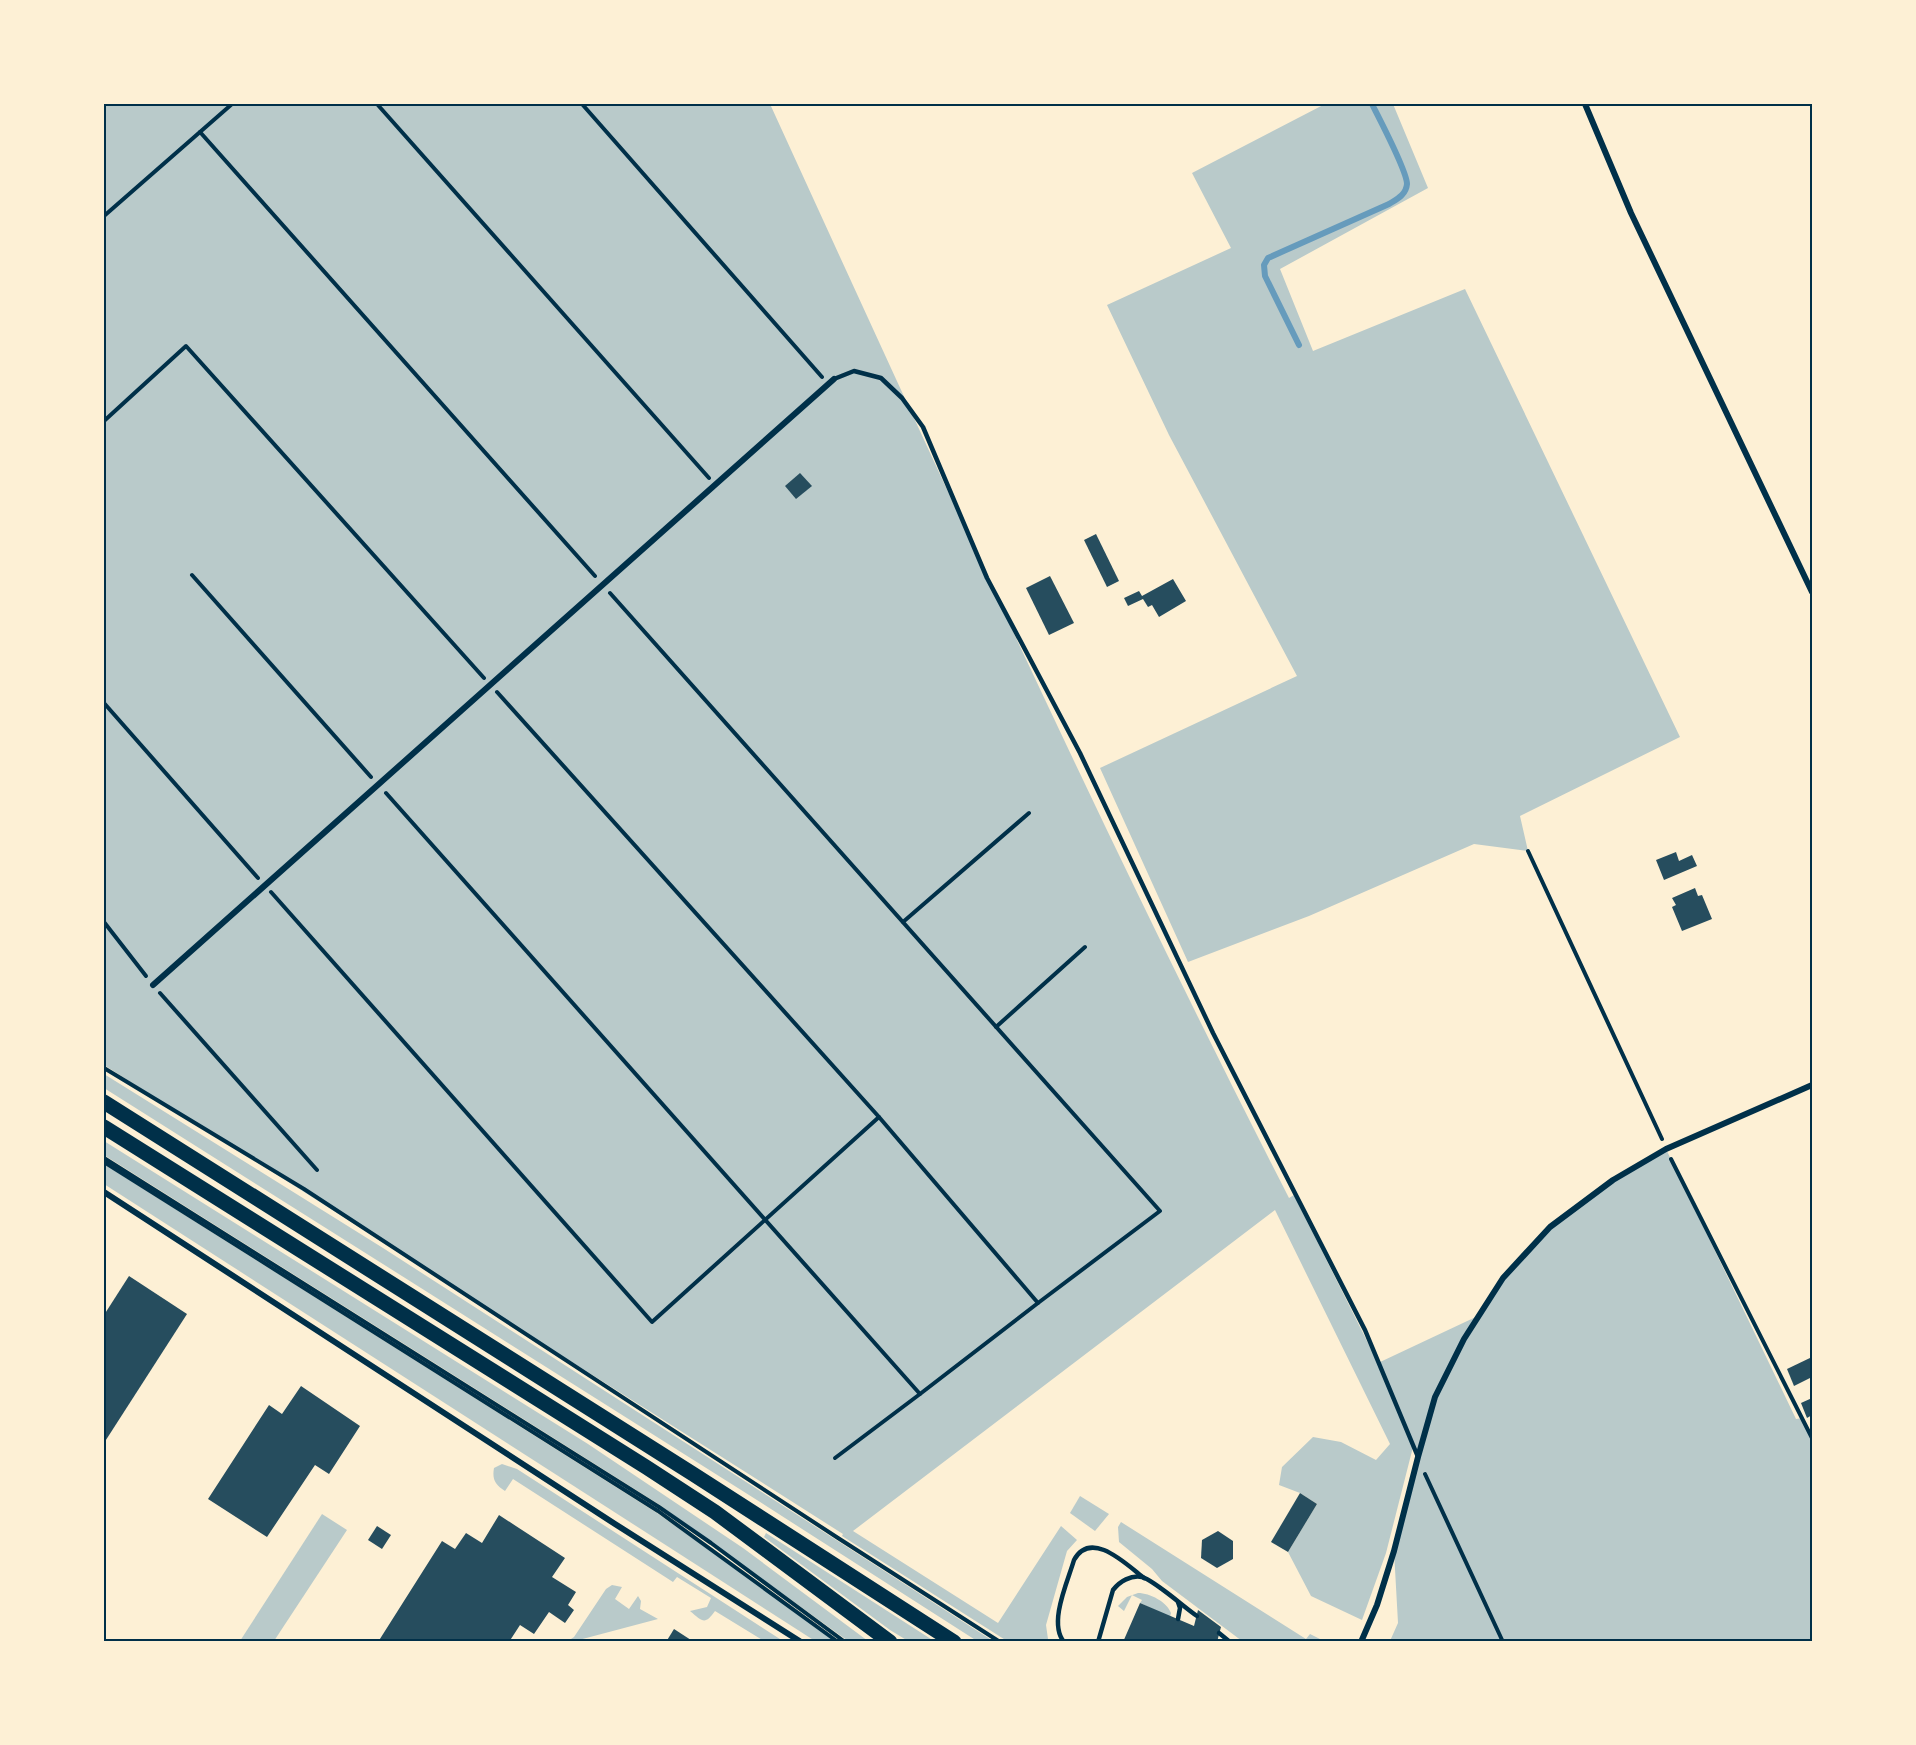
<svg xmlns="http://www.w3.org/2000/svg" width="1916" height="1745" font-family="'IBM Plex Serif',serif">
  <rect width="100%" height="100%" fill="#fdf0d5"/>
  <g fill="#b9caca">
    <path d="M 104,104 L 770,104 C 938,471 1105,839 1289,1198 L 1294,1195 L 1378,1363 L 1480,1315 L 1503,1278 L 1550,1227 L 1613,1180 L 1666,1149 L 1796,1419 L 1803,1418 L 1812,1438 L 1812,1641 L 1390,1641 L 1398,1623 L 1394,1551 L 1418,1457 L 1413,1447 L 1386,1553 L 1362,1620 L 1311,1596 L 1288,1552 L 1317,1504 L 1300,1493 L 1279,1485 L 1282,1467 L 1313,1437 L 1341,1442 L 1376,1460 L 1390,1444 L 1275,1210 L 853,1531 L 998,1623 L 1061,1526 L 1077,1540 L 1067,1551 L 1046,1625 L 1048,1639 L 1050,1641 L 1007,1641 L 842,1536 L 843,1534 L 104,1065 Z"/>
    <path d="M 1325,104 L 1393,104 L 1428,188 L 1280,269 L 1313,351 L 1465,289 L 1680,737 L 1520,816 L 1528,851 L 1474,844 L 1309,916 L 1188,962 L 1100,768 L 1297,676 L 1169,435 L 1107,305 L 1231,248 L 1192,173 Z"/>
    <path d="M 104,1074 L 383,1248 L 993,1641 L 977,1641 L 749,1495 L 104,1088 Z"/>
    <path d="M 104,1141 L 588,1444 L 743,1548 L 868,1641 L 848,1641 L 660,1505 L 104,1155 Z"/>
    <path d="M 104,1164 L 657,1513 L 837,1641 L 815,1641 L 104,1184 Z"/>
    <path d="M 502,1464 L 517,1469 L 783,1641 L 764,1641 L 715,1611 C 705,1625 703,1622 690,1611 L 707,1607 L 711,1598 L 677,1577 L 673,1582 L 513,1479 L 505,1491 C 495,1485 492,1479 494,1468 Z"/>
    <path d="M 1080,1496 L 1109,1514 L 1095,1531 L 1070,1513 Z"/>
    <path d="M 322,1514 L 347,1530 L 274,1641 L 240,1641 Z"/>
    <path d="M 1121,1522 L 1306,1639 L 1310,1634 L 1324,1641 L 1242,1641 L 1162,1581 L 1152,1569 L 1119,1542 L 1118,1527 Z"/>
    <path d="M 766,1533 L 934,1641 L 908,1641 L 890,1630 L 764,1537 Z"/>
    <path d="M 612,1585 L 622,1587 L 615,1599 L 629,1609 L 638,1596 L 641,1601 L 640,1609 L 658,1619 L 575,1641 L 568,1641 L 574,1637 L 606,1589 Z"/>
    <path d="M 1138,1593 C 1150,1593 1167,1602 1171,1613 L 1170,1617 L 1140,1603 L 1142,1600 L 1132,1595 L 1124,1611 L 1118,1606 L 1127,1597 Z"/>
  </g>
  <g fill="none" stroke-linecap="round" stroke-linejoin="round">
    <path stroke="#669bbc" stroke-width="6" d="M 1299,345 L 1265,276 L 1264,265 L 1268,258 L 1389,204 C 1397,199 1406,195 1407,184 C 1407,171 1379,118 1372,104"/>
  </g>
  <g fill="#264d5e">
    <path d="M 800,473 L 812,486 L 796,499 L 785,486 Z"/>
    <path d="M 1096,534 L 1119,581 L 1107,587 L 1084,540 Z"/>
    <path d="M 1050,576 L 1074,623 L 1049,635 L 1026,588 Z"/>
    <path d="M 1173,579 L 1186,601 L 1159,617 L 1152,605 L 1148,607 L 1143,599 L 1128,606 L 1124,598 L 1139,591 L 1142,596 Z"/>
    <path d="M 1676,852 L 1679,861 L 1692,855 L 1697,866 L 1664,880 L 1656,860 Z"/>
    <path d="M 1695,888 L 1698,896 L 1702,895 L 1712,919 L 1682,931 L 1672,907 L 1676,905 L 1672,898 Z"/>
    <path d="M 129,1276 L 187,1314 L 104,1443 L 104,1315 Z"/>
    <path d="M 1812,1357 L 1812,1377 L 1794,1386 L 1787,1369 Z"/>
    <path d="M 301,1386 L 360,1426 L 329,1474 L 315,1465 L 267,1537 L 208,1499 L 269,1405 L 282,1414 Z"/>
    <path d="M 1812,1398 L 1812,1415 L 1807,1418 L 1801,1403 Z"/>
    <path d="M 1300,1493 L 1317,1504 L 1288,1552 L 1271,1542 Z"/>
    <path d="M 499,1515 L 565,1558 L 552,1577 L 576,1592 L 568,1605 L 574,1610 L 565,1623 L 549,1612 L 534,1634 L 520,1625 L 509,1642 L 458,1640 L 456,1642 L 378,1642 L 442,1541 L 455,1549 L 466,1533 L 482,1543 Z"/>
    <path d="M 377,1526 L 391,1535 L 382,1549 L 368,1540 Z"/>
    <path d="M 1218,1531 L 1233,1541 L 1233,1559 L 1217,1568 L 1201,1558 L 1202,1540 Z"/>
    <path d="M 1140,1603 L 1194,1626 L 1198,1610 L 1221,1627 L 1217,1642 L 1123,1642 Z"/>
    <path d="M 674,1629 L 694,1642 L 666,1642 Z"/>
  </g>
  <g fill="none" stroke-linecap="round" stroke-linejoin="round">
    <g stroke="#003049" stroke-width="4">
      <path d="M 377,104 L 709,478"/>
      <path d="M 582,104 L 822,377"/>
      <path d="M 200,132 L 595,576"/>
      <path d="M 104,216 L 232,104"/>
      <path d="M 104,421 L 186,346 L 484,678"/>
      <path d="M 192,575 L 371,777"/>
      <path d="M 497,692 L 879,1117"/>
      <path d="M 104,703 L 258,878"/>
      <path d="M 386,793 L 920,1394 L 1038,1303"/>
      <path d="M 1528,851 L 1662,1139"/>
      <path d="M 271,892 L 652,1322 L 879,1117 L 1038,1303 L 1160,1211 L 610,593"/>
      <path d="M 104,922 L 146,976"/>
      <path d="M 903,922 L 1029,813"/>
      <path d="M 160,993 L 317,1170"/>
      <path d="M 996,1027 L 1085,947"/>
      <path d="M 104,1068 L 304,1189 L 838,1538 L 1000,1642"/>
      <path d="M 104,1158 L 659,1507 L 711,1543 L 845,1642"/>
      <path d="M 1671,1159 L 1812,1438"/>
      <path d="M 104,1162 L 658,1511 L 838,1642"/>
      <path d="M 835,1458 L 920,1394"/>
      <path d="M 1425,1474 L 1503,1642"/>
    </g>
    <g stroke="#003049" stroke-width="4.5">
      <path d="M 834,379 L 854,371 L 881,378 L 902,398 L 923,427 L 987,578 L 1080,753 L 1213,1033 L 1365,1330 L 1418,1457"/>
      <path d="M 1178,1619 L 1180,1608 L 1178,1602"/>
      <path d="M 1219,1633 L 1230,1642"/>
      <path d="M 1064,1642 C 1048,1623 1068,1581 1074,1560 C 1091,1529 1126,1564 1144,1578"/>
      <path d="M 1098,1642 L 1113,1590 C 1120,1581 1131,1575 1142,1577 C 1154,1580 1185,1608 1197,1616"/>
    </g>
    <g stroke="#003049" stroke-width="6">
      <path d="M 1585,104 L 1631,213 L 1812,592"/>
      <path d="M 153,985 L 834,379"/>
      <path d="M 104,1192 L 615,1524 L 801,1642"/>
      <path d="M 1361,1642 L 1377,1605 L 1394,1551 L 1418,1457 L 1435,1397 L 1464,1339 L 1503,1278 L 1550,1227 L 1613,1180 L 1666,1149 L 1812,1085"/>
    </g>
    <g stroke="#003049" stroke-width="15">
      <path d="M 104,1102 L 693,1474 L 954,1642"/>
      <path d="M 104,1127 L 646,1467 L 715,1512 L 890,1642"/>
    </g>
  </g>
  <rect width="1916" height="1745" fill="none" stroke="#fdf0d5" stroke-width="210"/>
  <rect x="105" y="105" width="1706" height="1535" fill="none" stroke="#003049" stroke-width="2"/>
</svg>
